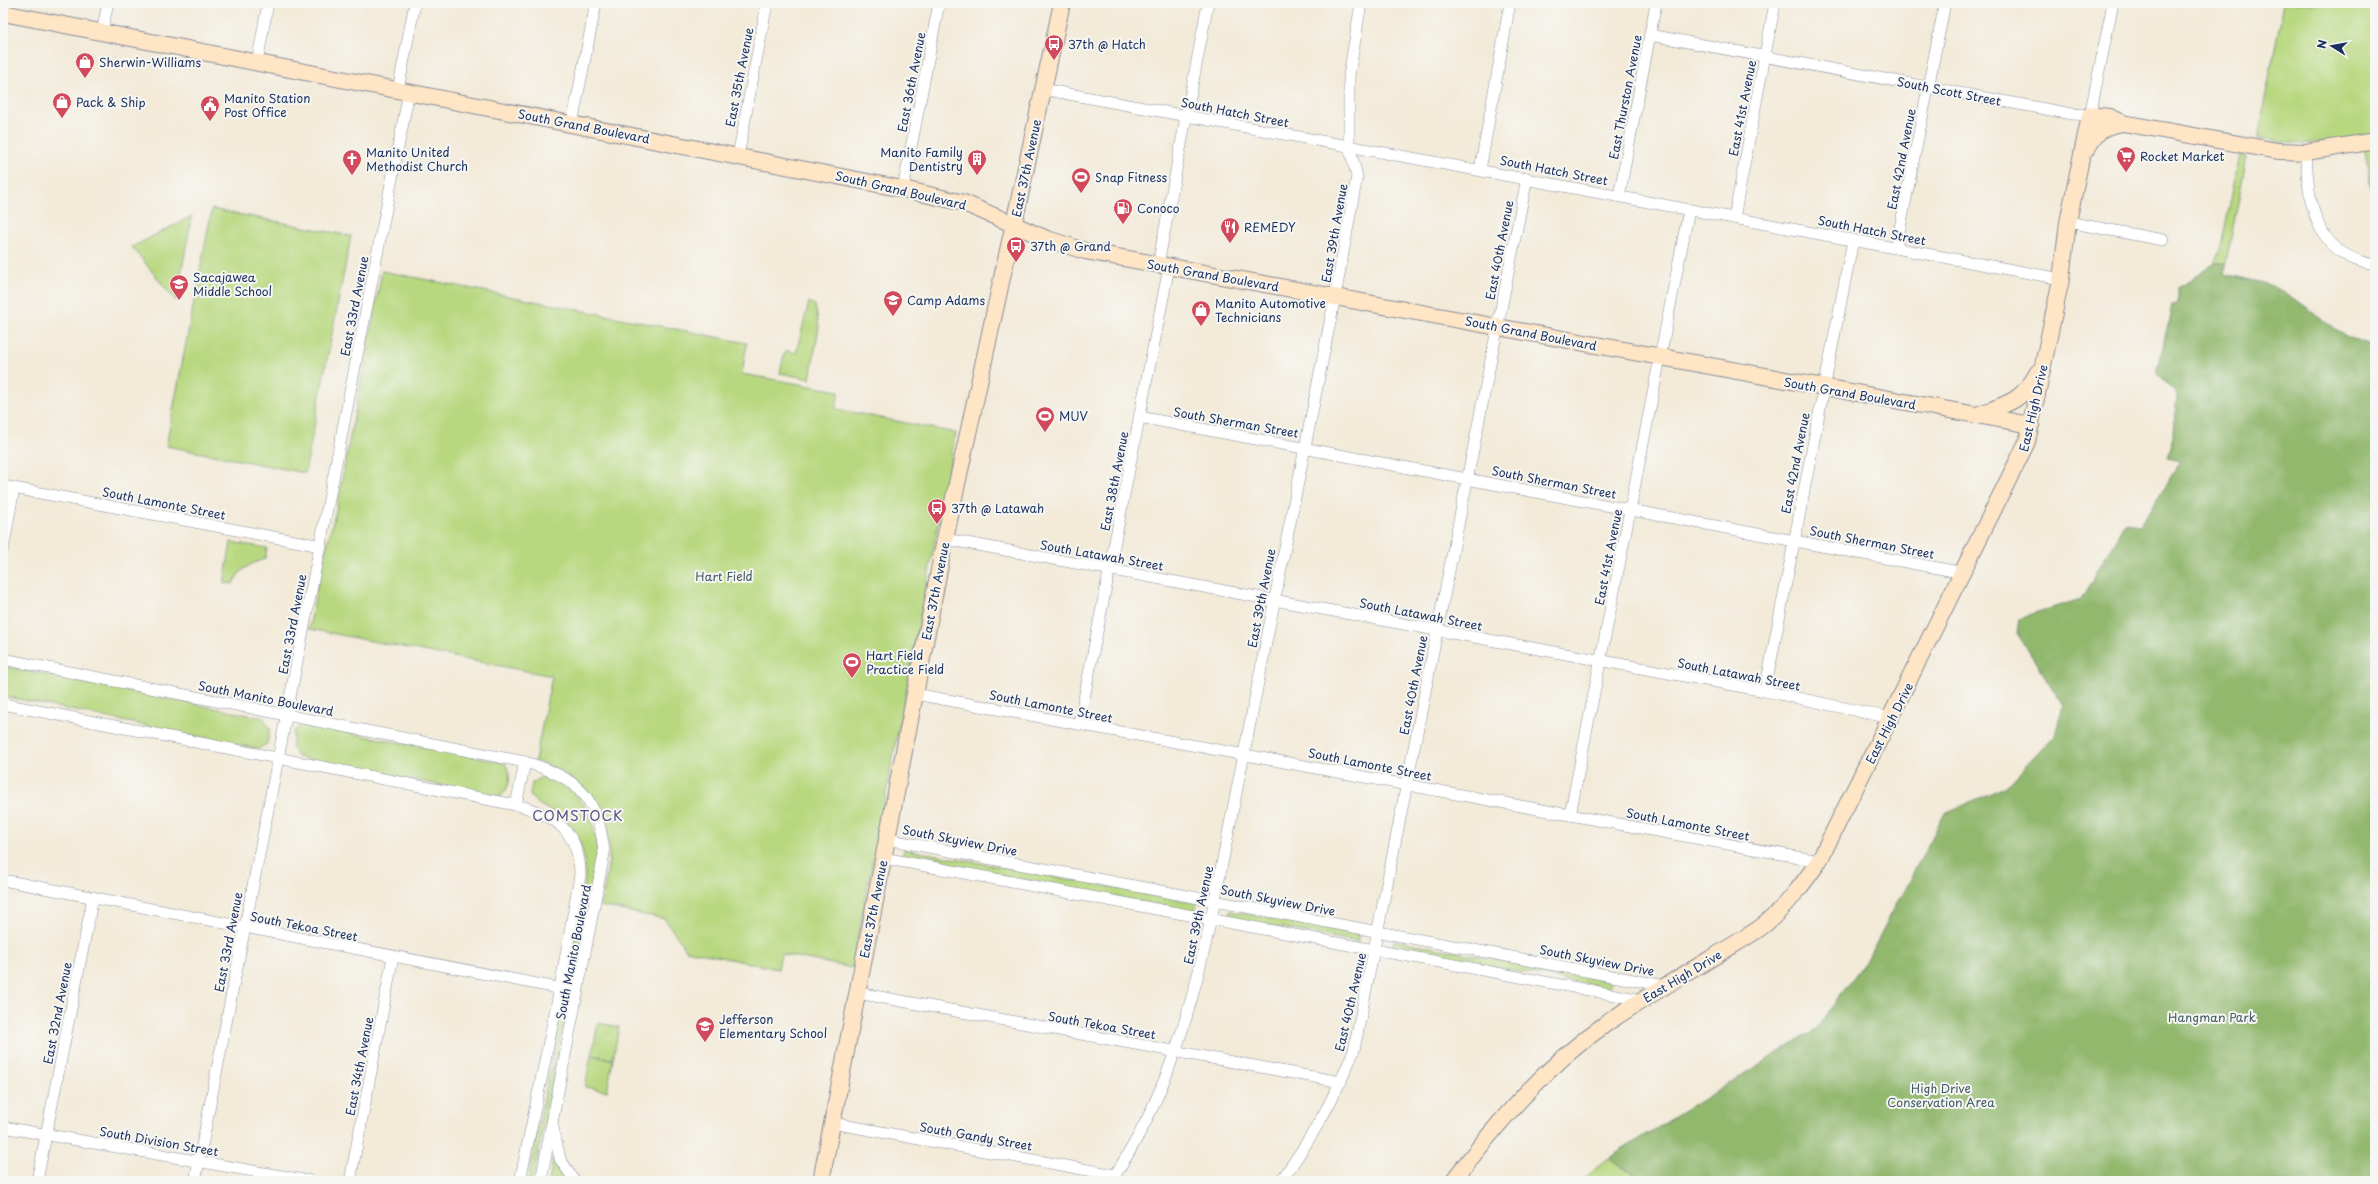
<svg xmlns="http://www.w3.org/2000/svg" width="2378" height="1184" font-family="'Playpen Sans',sans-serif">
  <rect width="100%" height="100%" fill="#f6f6f2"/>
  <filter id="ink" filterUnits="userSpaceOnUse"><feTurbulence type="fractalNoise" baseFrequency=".025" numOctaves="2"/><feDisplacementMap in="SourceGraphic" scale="8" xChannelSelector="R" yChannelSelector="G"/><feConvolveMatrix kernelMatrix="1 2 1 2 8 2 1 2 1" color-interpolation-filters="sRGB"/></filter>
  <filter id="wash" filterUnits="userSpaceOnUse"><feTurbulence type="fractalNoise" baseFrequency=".012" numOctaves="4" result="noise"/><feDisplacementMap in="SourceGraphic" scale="16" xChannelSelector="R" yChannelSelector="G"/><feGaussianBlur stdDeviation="0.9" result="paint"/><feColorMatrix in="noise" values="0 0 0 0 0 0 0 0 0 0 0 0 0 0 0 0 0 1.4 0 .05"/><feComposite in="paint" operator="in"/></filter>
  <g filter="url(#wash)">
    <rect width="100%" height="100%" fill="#f3ead8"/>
    <g fill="#b8d87f" stroke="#6a846e">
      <path d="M 2284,3 L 2375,3 L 2375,214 L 2363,137 L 2302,144 L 2257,139 Z"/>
      <path d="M 2240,155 L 2247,157 L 2226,263 L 2215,263 L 2220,251 Z"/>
      <path d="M 212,209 L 351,236 L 305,473 L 166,446 Z"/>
      <path d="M 192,216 L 176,301 L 132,247 Z"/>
      <path d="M 382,271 L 747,343 L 742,374 L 839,391 L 836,409 L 956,433 L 852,968 L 781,954 L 778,969 L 686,950 L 665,919 L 600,906 C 603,893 607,880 608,867 C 616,815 583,775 535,761 L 552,676 L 309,629 L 321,568 L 336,510 Z"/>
      <path d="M 809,302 L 815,305 L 819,327 L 810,379 L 780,373 L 785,350 L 796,353 Z"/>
      <path d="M 231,542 L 267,548 L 265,559 C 249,564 240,569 233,584 L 224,583 Z"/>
      <path d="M 3,666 L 264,718 L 270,729 L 267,744 L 258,749 L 3,696 Z"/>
      <path d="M 303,724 L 505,763 C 512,777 511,786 500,797 L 297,757 L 292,746 L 294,731 Z"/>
      <path d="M 543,776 C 584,783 600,830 597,867 L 573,975 L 567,973 L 568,968 C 575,932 594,877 580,842 C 577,835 570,828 566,822 C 556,810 537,808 530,795 L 532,783 Z"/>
      <path d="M 904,849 L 1197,903 L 1195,912 L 902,857 Z"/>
      <path d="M 1230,911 L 1360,934 L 1358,942 L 1229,918 Z"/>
      <path d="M 1394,940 L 1610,981 L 1608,988 L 1392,948 Z"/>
      <path d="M 562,1005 L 567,1006 L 533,1181 L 528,1181 Z"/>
      <path d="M 598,1023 L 619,1027 L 613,1059 L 592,1055 Z"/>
      <path d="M 591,1055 L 613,1060 L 607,1091 L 585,1087 Z"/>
      <path d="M 553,1158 L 565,1181 L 549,1181 Z"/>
      <path d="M 1609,1158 L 1643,1181 L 1581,1181 Z"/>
    </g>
    <path fill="#92b86e" stroke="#567466" d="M 2215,263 L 2226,263 L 2224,274 C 2240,278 2267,282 2280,290 C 2306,305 2347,344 2375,346 L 2375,1181 L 1643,1181 L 1609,1158 L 1816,1029 L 1869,956 L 1945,813 L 2007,786 L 2055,735 L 2063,705 L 2017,633 L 2019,618 L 2081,599 L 2125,523 L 2140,525 L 2181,461 L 2167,458 L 2174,433 L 2177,394 L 2157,374 L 2172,305 L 2178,304 L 2178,288 Z"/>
  </g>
  <g filter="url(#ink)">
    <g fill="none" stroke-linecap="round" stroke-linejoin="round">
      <defs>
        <g id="street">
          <path d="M 102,32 L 108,3"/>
          <path d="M 1650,35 L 2072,114 L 2090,115 L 2113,3"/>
          <path d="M 257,63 L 268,3"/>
          <path d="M 1042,89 L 2061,279"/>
          <path d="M 398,90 L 415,3"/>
          <path d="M 572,124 L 596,3"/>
          <path d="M 2306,152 C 2308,203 2314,255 2375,265"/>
          <path d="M 738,156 L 767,3"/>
          <path d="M 1480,170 L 1510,3"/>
          <path d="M 903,189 L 939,3"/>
          <path d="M 1619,196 L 1656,3"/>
          <path d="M 1734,218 L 1775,3"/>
          <path d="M 2068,222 L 2163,240"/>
          <path d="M 1896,248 L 1945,3"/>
          <path d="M 1158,265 L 1208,3"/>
          <path d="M 1139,417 L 1964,573"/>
          <path d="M 3,486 L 321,546"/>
          <path d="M 945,539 L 1765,691 L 1891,718"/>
          <path d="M 3,549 L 14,488"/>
          <path d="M 3,659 L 525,762 C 577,777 600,798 604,854 L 552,1123 L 560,1159 L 575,1181"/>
          <path d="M 1765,691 L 1853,240"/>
          <path d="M 915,694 L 1819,861"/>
          <path d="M 3,704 L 516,805 C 554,814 580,832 580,875 L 560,988 L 520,1181"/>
          <path d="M 1079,724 L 1169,267"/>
          <path d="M 516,805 L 525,762"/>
          <path d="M 1570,815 L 1689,210"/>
          <path d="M 886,839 L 1665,986"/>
          <path d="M 883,858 L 1642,1000"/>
          <path d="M 3,880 L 578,992"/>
          <path d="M 858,993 L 1341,1082"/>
          <path d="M 832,1123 L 1115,1175"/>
          <path d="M 3,1127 L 310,1181"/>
          <path d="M 37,1181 L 93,897"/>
          <path d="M 195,1181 L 409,92"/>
          <path d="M 350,1181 L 393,957"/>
          <path d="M 541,1181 L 551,1127"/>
          <path d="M 1111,1181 C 1165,1102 1191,1012 1211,919 L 1335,297 L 1357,176 L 1349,146 L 1349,76 L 1361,3"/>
          <path d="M 1281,1181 C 1312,1137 1334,1100 1354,1050 L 1527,178"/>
        </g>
        <g id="secondary">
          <path d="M 3,13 L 903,189 L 964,203 L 1047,239 L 1085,251 L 2031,425"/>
          <path d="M 2085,151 C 2097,133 2100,126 2123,123"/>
          <path d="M 1977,415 C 2007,404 2022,402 2038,372"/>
          <path d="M 821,1181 L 945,539 L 1062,3"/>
          <path d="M 1453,1181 C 1498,1122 1545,1066 1607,1023 C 1642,999 1679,978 1715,956 C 1731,946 1748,937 1764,925 C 1786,907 1803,884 1819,861 L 2027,442 L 2061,279 L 2068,222 L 2090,115 L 2110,117 L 2123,123 L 2278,151 L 2306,152 L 2375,141"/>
        </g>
      </defs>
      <use href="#street" stroke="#878c9b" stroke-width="12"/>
      <use href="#secondary" stroke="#878c9b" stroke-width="18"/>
      <use href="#street" stroke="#fff" stroke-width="11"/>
      <use href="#secondary" stroke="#fde5c5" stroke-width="16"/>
    </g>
  </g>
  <defs>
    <symbol id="bus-pin" viewBox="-11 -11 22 30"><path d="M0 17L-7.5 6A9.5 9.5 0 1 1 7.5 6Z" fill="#d1495b" stroke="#f6f6f2"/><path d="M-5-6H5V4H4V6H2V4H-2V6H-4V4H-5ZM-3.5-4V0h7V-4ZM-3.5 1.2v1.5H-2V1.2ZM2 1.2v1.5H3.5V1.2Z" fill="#fff"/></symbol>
    <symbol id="shop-pin" viewBox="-11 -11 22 30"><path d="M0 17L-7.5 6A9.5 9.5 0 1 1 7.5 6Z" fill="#d1495b" stroke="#f6f6f2"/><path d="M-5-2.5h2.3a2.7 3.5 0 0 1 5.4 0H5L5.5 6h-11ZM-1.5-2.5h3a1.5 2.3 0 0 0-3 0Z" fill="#fff"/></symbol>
    <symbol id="civic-pin" viewBox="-11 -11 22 30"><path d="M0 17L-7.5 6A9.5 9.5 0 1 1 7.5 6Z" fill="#d1495b" stroke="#f6f6f2"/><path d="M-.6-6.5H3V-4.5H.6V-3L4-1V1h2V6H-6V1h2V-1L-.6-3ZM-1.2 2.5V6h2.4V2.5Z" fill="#fff"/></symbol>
    <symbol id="supermarket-pin" viewBox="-11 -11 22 30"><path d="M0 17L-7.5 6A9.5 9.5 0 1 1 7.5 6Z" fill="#d1495b" stroke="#f6f6f2"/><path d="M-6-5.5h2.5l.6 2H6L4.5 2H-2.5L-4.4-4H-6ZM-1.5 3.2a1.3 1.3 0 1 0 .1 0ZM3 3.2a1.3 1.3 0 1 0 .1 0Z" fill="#fff"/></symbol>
    <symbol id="church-pin" viewBox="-11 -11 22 30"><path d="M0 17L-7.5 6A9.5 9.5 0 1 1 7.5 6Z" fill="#d1495b" stroke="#f6f6f2"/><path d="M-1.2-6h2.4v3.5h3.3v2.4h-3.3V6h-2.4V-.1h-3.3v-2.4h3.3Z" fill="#fff"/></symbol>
    <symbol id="building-pin" viewBox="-11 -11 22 30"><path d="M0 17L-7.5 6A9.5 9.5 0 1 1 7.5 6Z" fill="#d1495b" stroke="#f6f6f2"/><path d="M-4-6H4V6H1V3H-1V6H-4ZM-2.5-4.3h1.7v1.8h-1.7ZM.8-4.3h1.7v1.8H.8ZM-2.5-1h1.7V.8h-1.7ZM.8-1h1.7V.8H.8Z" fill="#fff"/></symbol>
    <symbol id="stadium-pin" viewBox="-11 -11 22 30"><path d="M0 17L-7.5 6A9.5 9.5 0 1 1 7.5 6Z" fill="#d1495b" stroke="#f6f6f2"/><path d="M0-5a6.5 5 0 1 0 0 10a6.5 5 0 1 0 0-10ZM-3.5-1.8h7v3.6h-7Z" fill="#fff"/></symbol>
    <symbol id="fuel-pin" viewBox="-11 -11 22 30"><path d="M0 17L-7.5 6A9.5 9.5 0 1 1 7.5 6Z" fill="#d1495b" stroke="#f6f6f2"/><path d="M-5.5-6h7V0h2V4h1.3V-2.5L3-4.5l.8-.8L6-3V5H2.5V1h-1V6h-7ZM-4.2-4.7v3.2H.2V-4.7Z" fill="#fff"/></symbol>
    <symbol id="restaurant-pin" viewBox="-11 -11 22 30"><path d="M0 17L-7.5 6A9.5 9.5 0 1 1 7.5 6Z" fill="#d1495b" stroke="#f6f6f2"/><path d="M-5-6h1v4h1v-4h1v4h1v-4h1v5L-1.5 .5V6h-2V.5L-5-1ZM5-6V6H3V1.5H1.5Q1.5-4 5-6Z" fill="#fff"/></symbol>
    <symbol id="school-pin" viewBox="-11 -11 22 30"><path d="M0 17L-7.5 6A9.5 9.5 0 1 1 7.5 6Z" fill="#d1495b" stroke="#f6f6f2"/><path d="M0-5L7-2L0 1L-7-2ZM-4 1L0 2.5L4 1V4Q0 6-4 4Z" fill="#fff"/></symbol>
  </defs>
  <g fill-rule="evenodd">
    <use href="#bus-pin" x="1043" y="33" width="22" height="30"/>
    <use href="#shop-pin" x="74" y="51" width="22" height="30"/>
    <use href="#shop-pin" x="51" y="91" width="22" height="30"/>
    <use href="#civic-pin" x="199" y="94" width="22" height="30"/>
    <use href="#supermarket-pin" x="2115" y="145" width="22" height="30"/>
    <use href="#church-pin" x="341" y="148" width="22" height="30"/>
    <use href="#building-pin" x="966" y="148" width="22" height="30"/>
    <use href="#stadium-pin" x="1070" y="166" width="22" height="30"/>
    <use href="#fuel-pin" x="1112" y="197" width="22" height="30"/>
    <use href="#restaurant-pin" x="1219" y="216" width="22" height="30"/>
    <use href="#bus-pin" x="1005" y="235" width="22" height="30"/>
    <use href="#school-pin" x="168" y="273" width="22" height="30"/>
    <use href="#school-pin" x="882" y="289" width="22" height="30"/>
    <use href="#shop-pin" x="1190" y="299" width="22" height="30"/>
    <use href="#stadium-pin" x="1034" y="405" width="22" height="30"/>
    <use href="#bus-pin" x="926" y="497" width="22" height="30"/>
    <use href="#stadium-pin" x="841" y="651" width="22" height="30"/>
    <use href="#school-pin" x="694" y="1015" width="22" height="30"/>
  </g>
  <g text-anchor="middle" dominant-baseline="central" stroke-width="4" stroke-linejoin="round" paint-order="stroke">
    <g font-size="12" fill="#1b2f5e" stroke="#f6f6f2" text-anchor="start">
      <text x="1068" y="44">37th @ Hatch</text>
      <text x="99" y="62">Sherwin-Williams</text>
      <text x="224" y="98">Manito Station<tspan x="224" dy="14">Post Office</tspan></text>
      <text x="76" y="102">Pack &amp; Ship</text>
      <text x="366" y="152">Manito United<tspan x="366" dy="14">Methodist Church</tspan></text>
      <text x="963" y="152" text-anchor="end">Manito Family<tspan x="963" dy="14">Dentistry</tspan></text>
      <text x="2140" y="156">Rocket Market</text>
      <text x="1095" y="177">Snap Fitness</text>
      <text x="1137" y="208">Conoco</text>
      <text x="1244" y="227">REMEDY</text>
      <text x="1030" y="246">37th @ Grand</text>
      <text x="193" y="277">Sacajawea<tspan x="193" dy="14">Middle School</tspan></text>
      <text x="907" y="300">Camp Adams</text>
      <text x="1215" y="303">Manito Automotive<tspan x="1215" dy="14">Technicians</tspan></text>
      <text x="1059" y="416">MUV</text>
      <text x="951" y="508">37th @ Latawah</text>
      <text x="866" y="655">Hart Field<tspan x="866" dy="14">Practice Field</tspan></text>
      <text x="719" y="1019">Jefferson<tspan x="719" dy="14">Elementary School</tspan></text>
    </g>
    <g font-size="12" fill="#1b2f5e" stroke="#f6f6f2">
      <text transform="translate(739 77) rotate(-79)">East 35th Avenue</text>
      <text transform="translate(911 82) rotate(-79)">East 36th Avenue</text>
      <text transform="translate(1949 91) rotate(11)">South Scott Street</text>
      <text transform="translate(1625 97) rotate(-79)">East Thurston Avenue</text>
      <text transform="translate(1742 108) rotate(-79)">East 41st Avenue</text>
      <text transform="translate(1235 112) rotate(11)">South Hatch Street</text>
      <text transform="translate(584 126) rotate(11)">South Grand Boulevard</text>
      <text transform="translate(1901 159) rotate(-79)">East 42nd Avenue</text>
      <text transform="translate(1026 168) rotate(-78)">East 37th Avenue</text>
      <text transform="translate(1554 170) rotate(11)">South Hatch Street</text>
      <text transform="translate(901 190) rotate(13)">South Grand Boulevard</text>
      <text transform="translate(1872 230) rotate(11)">South Hatch Street</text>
      <text transform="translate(1334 233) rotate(-80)">East 39th Avenue</text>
      <text transform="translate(1499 250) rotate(-79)">East 40th Avenue</text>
      <text transform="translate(1213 275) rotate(10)">South Grand Boulevard</text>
      <text transform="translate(354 306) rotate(-79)">East 33rd Avenue</text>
      <text transform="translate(1531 333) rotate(11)">South Grand Boulevard</text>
      <text transform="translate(1850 393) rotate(10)">South Grand Boulevard</text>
      <text transform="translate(2033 408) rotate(-77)">East High Drive</text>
      <text transform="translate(1236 422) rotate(10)">South Sherman Street</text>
      <text transform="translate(1795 463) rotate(-79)">East 42nd Avenue</text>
      <text transform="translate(1114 481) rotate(-79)">East 38th Avenue</text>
      <text transform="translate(1554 482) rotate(11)">South Sherman Street</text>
      <text transform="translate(164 503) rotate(11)">South Lamonte Street</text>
      <text transform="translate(1872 542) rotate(11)">South Sherman Street</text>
      <text transform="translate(1102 555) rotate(10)">South Latawah Street</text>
      <text transform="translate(1608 557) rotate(-79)">East 41st Avenue</text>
      <text transform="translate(935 591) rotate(-79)">East 37th Avenue</text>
      <text transform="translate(1261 598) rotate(-79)">East 39th Avenue</text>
      <text transform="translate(1421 614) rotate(11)">South Latawah Street</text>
      <text transform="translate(292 624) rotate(-79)">East 33rd Avenue</text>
      <text transform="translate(1739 674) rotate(11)">South Latawah Street</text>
      <text transform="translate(1413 685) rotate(-79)">East 40th Avenue</text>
      <text transform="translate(266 698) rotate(11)">South Manito Boulevard</text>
      <text transform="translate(1051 706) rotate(11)">South Lamonte Street</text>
      <text transform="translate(1889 723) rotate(-63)">East High Drive</text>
      <text transform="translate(1370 764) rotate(11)">South Lamonte Street</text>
      <text transform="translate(1688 824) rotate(11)">South Lamonte Street</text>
      <text transform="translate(960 840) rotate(11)">South Skyview Drive</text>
      <text transform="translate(1278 900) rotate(11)">South Skyview Drive</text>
      <text transform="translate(873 909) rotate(-79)">East 37th Avenue</text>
      <text transform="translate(1198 915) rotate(-78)">East 39th Avenue</text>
      <text transform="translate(304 926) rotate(11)">South Tekoa Street</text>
      <text transform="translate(228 942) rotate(-79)">East 33rd Avenue</text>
      <text transform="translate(573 952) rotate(-79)">South Manito Boulevard</text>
      <text transform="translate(1597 960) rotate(11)">South Skyview Drive</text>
      <text transform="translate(1682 976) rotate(-31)">East High Drive</text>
      <text transform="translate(1350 1002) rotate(-77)">East 40th Avenue</text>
      <text transform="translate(57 1013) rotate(-79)">East 32nd Avenue</text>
      <text transform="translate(1102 1025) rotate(10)">South Tekoa Street</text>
      <text transform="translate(359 1066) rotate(-79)">East 34th Avenue</text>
      <text transform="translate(976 1136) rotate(10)">South Gandy Street</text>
      <text transform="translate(159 1141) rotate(10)">South Division Street</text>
    </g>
    <g font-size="12" fill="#425966" stroke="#f6f6f2">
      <text x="724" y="576">Hart Field</text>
      <text x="2212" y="1017">Hangman Park</text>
      <text x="1941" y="1088">High Drive<tspan x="1941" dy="14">Conservation Area</tspan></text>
    </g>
    <g font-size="14" letter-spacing="1" fill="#595083" stroke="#f6f6f2">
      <text x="578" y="815">COMSTOCK</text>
    </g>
  </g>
  <rect width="2378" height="1184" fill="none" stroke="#f6f6f2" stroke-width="16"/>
  <g transform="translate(2332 46) rotate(281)" stroke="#f6f6f2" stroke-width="3" paint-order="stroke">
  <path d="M0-3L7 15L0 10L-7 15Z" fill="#1b2f5e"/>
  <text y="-6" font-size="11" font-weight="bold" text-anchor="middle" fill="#1b2f5e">N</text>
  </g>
</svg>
